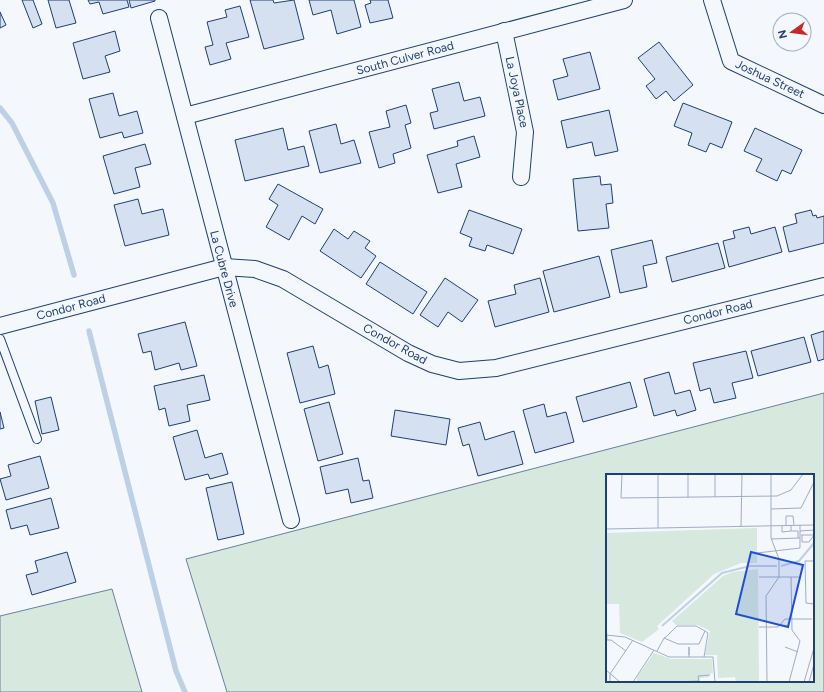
<svg xmlns="http://www.w3.org/2000/svg" width="824" height="692" font-family="Figtree,sans-serif">
  <rect width="100%" height="100%" fill="#f4f7fb"/>
  <g fill="#d7e8df" stroke="#687fa3" fill-rule="evenodd">
    <path d="M 824,393 L 824,692 L 227,692 L 186,559 ZM 607,475 L 813,475 L 813,681 L 607,681 Z"/>
    <path d="M 112,589 L 142,692 L 0,692 L 0,616 Z"/>
  </g>
  <g fill="none" stroke-linecap="round" stroke-linejoin="round">
    <g stroke="#bed0e5" stroke-width="5.5">
      <path d="M 0,108 L 12,123 L 53,203 L 74,275"/>
      <path d="M 89,331 L 176,671 L 185,692"/>
    </g>
  </g>
  <g fill="#d5e0f0" stroke="#1d3f73">
    <path d="M 22,0 L 33,0 L 42,24 L 33,28 Z"/>
    <path d="M 48,0 L 69,0 L 76,23 L 56,28 Z"/>
    <path d="M 88,0 L 127,0 L 129,7 L 103,14 L 99,2 L 90,4 Z"/>
    <path d="M 129,0 L 155,0 L 155,1 L 131,8 Z"/>
    <path d="M 250,0 L 273,0 L 274,3 L 294,0 L 304,39 L 264,49 Z"/>
    <path d="M 309,0 L 354,0 L 361,27 L 337,34 L 331,10 L 313,15 Z"/>
    <path d="M 370,0 L 388,0 L 393,18 L 370,23 L 365,5 L 371,3 Z"/>
    <path d="M 240,6 L 249,37 L 226,43 L 231,59 L 210,65 L 205,47 L 213,45 L 207,22 L 227,17 L 225,10 Z"/>
    <path d="M 0,12 L 6,25 L 0,28 Z"/>
    <path d="M 115,31 L 120,51 L 105,56 L 110,72 L 83,79 L 73,43 Z"/>
    <path d="M 659,42 L 693,85 L 674,101 L 666,91 L 656,99 L 646,86 L 655,79 L 638,58 Z"/>
    <path d="M 590,52 L 600,89 L 558,100 L 553,80 L 568,76 L 563,59 Z"/>
    <path d="M 459,82 L 464,101 L 480,97 L 485,116 L 434,129 L 430,113 L 438,111 L 432,89 Z"/>
    <path d="M 113,93 L 119,116 L 137,111 L 143,133 L 124,138 L 122,132 L 100,138 L 89,99 Z"/>
    <path d="M 683,103 L 732,122 L 722,148 L 710,143 L 706,152 L 688,145 L 692,133 L 674,126 Z"/>
    <path d="M 406,105 L 411,123 L 405,125 L 411,148 L 393,154 L 395,163 L 379,168 L 369,132 L 390,127 L 386,111 Z"/>
    <path d="M 609,110 L 618,151 L 595,156 L 592,142 L 567,148 L 561,121 Z"/>
    <path d="M 336,124 L 341,144 L 354,140 L 361,163 L 320,173 L 309,131 Z"/>
    <path d="M 283,128 L 288,150 L 304,146 L 309,166 L 245,181 L 235,140 Z"/>
    <path d="M 755,128 L 802,150 L 791,174 L 782,170 L 777,181 L 756,171 L 762,159 L 744,151 Z"/>
    <path d="M 474,136 L 480,157 L 456,164 L 462,187 L 438,193 L 427,155 L 458,146 L 457,141 Z"/>
    <path d="M 145,144 L 151,164 L 135,168 L 140,187 L 114,194 L 103,156 Z"/>
    <path d="M 600,176 L 601,185 L 611,184 L 613,203 L 606,204 L 609,228 L 578,231 L 573,179 Z"/>
    <path d="M 278,184 L 323,209 L 315,224 L 302,216 L 289,240 L 266,227 L 278,205 L 269,199 Z"/>
    <path d="M 138,199 L 142,214 L 163,209 L 169,235 L 125,246 L 114,205 Z"/>
    <path d="M 469,210 L 522,229 L 513,254 L 487,245 L 485,251 L 469,246 L 472,238 L 460,233 Z"/>
    <path d="M 811,210 L 813,216 L 816,215 L 817,218 L 824,216 L 824,243 L 789,252 L 783,227 L 797,223 L 795,214 Z"/>
    <path d="M 749,227 L 751,234 L 775,227 L 782,252 L 729,267 L 723,241 L 735,238 L 733,231 Z"/>
    <path d="M 334,229 L 348,239 L 354,231 L 370,241 L 365,248 L 376,256 L 361,278 L 320,251 Z"/>
    <path d="M 652,240 L 657,263 L 643,266 L 647,287 L 620,293 L 611,250 Z"/>
    <path d="M 718,243 L 725,268 L 672,282 L 666,257 Z"/>
    <path d="M 599,256 L 610,297 L 554,312 L 543,271 Z"/>
    <path d="M 380,262 L 427,292 L 413,314 L 366,284 Z"/>
    <path d="M 445,278 L 478,300 L 462,322 L 448,312 L 438,327 L 420,315 Z"/>
    <path d="M 540,278 L 549,312 L 495,327 L 488,301 L 516,294 L 514,285 Z"/>
    <path d="M 185,322 L 197,366 L 181,370 L 179,363 L 155,370 L 151,351 L 143,353 L 138,334 Z"/>
    <path d="M 824,331 L 824,359 L 818,361 L 811,335 Z"/>
    <path d="M 804,337 L 811,362 L 758,376 L 751,351 Z"/>
    <path d="M 313,346 L 319,368 L 328,365 L 335,394 L 300,403 L 287,353 Z"/>
    <path d="M 746,351 L 753,378 L 732,383 L 736,398 L 714,403 L 710,388 L 700,391 L 693,363 Z"/>
    <path d="M 669,372 L 675,394 L 690,390 L 696,410 L 677,416 L 675,410 L 654,416 L 644,379 Z"/>
    <path d="M 204,375 L 210,400 L 187,405 L 190,421 L 169,426 L 165,408 L 159,410 L 154,386 Z"/>
    <path d="M 630,382 L 637,407 L 583,422 L 576,397 Z"/>
    <path d="M 51,397 L 59,430 L 42,434 L 35,401 Z"/>
    <path d="M 329,402 L 343,454 L 318,461 L 304,409 Z"/>
    <path d="M 544,404 L 547,417 L 566,412 L 574,442 L 535,453 L 523,410 Z"/>
    <path d="M 395,410 L 450,419 L 446,445 L 391,436 Z"/>
    <path d="M 0,412 L 4,428 L 0,429 Z"/>
    <path d="M 480,422 L 485,440 L 514,431 L 523,464 L 478,476 L 469,444 L 463,446 L 458,428 Z"/>
    <path d="M 197,430 L 205,458 L 222,453 L 228,474 L 210,479 L 208,474 L 185,480 L 173,437 Z"/>
    <path d="M 40,456 L 49,488 L 6,500 L 0,479 L 11,476 L 8,465 Z"/>
    <path d="M 358,458 L 363,481 L 369,480 L 373,498 L 351,503 L 348,489 L 326,494 L 320,467 Z"/>
    <path d="M 232,482 L 244,534 L 218,540 L 206,488 Z"/>
    <path d="M 51,498 L 59,528 L 30,535 L 27,525 L 11,529 L 6,510 Z"/>
    <path d="M 67,552 L 76,582 L 32,595 L 26,575 L 38,572 L 35,561 Z"/>
  </g>
  <g fill="none" stroke-linecap="round" stroke-linejoin="round">
    <defs>
      <path id="lane" d="M 0,339 L 37,439"/>
      <g id="street">
        <path d="M 712,0 L 731,61 L 824,105"/>
        <path d="M 159,18 L 291,520"/>
        <path d="M 504,31 L 525,132 L 521,177"/>
        <path d="M 185,116 L 624,0"/>
        <path d="M 0,326 L 224,267 L 255,269 L 283,279 L 408,353 L 432,364 L 459,371 L 496,368 L 824,286"/>
      </g>
    </defs>
    <use href="#lane" stroke="#1d3f73" stroke-width="10"/>
    <use href="#street" stroke="#1d3f73" stroke-width="18"/>
    <use href="#lane" stroke="#f4f7fb" stroke-width="8"/>
    <use href="#street" stroke="#f4f7fb" stroke-width="16"/>
  </g>
  <g text-anchor="middle" dominant-baseline="central" stroke-width="3" stroke-linejoin="round" paint-order="stroke">
    <g font-size="12" fill="#1d3f73" stroke="#f4f7fb">
      <text transform="translate(405 58) rotate(-15)">South Culver Road</text>
      <text transform="translate(770 79) rotate(25)">Joshua Street</text>
      <text transform="translate(517 92) rotate(78)">La Joya Place</text>
      <text transform="translate(224 269) rotate(75)">La Cubre Drive</text>
      <text transform="translate(71 307) rotate(-15)">Condor Road</text>
      <text transform="translate(718 312) rotate(-14)">Condor Road</text>
      <text transform="translate(395 344) rotate(29)">Condor Road</text>
    </g>
  </g>
  <g transform="translate(606 474)">
    <rect width="208" height="208" fill="#f4f7fb"/>
    <path d="M 151,54 L 151,89 L 135,89 L 108,100 L 51,152 L 53,155 L 36,168 L 14,159 L 13,130 L 0,130 L 0,59 ZM 152,95 L 153,208 L 130,208 L 129,203 L 112,204 L 111,181 L 99,181 L 104,157 L 92,151 L 70,151 L 66,147 L 117,102 L 127,98 ZM 48,179 L 65,185 L 106,185 L 107,199 L 103,200 L 103,203 L 94,204 L 94,208 L 31,208 L 31,203 Z" fill="#d7e8df"/>
    <path fill="none" stroke="#bed0e5" stroke-width="2" d="M 175,92 L 193,87 L 208,69M 56,152 L 116,99 L 144,92 L 171,92"/>
    <path fill="none" stroke="#9eadc5" stroke-width="1" d="M 16,0 L 15,24 L 171,22 L 185,16 L 197,0M 109,23 L 109,0M 82,24 L 82,0M 165,35 L 195,34 L 208,8M 176,52 L 176,58 L 185,57 L 185,52M 180,52 L 180,42 L 187,42 L 188,51M 135,53 L 136,0M 52,54 L 52,0M 0,55 L 208,51M 185,57 L 192,57 L 192,64M 194,57 L 208,56M 195,61 L 208,61M 196,61 L 196,68 L 203,68 L 208,61M 165,65 L 194,64M 151,79 L 194,74 L 194,51M 208,87 L 199,87 L 200,129 L 208,130M 153,103 L 193,103M 0,145 L 1,166 L 5,166 L 20,177M 153,153 L 172,153 L 179,145 L 206,145M 0,161 L 19,163 L 63,183 L 107,183 L 109,208M 179,173 L 192,178M 51,177 L 57,166 L 58,164 L 61,162 L 71,152 L 90,152 L 99,157 L 93,170 L 72,170 L 58,164M 83,181 L 83,173 L 83,183M 98,183 L 102,159 L 99,157M 0,196 L 14,208M 4,208 L 4,200 L 27,166M 27,208 L 48,176M 69,208 L 93,207M 93,208 L 92,202 L 104,201M 161,208 L 160,122 L 173,103 L 173,85 L 165,64 L 165,0M 183,208 L 194,167 L 186,156 L 185,103M 198,208 L 208,174M 203,208 L 208,190"/>
    <path fill="#1d4ed8" fill-opacity="0.15" stroke="#1d4ed8" stroke-width="2" d="M 145,78 L 197,91 L 182,153 L 130,140 Z"/>
    <rect width="208" height="208" fill="none" stroke="#1d3f73" stroke-width="2"/>
  </g>
  <g transform="translate(792 32) rotate(256)"><circle r="19" fill="#f4f7fb" stroke="#9eadc5"/>
  <path d="M0-3L7 15L0 10L-7 15Z" fill="#c62828"/>
  <text y="-6" font-size="11" font-weight="bold" text-anchor="middle" fill="#1d3f73">N</text>
  </g>
</svg>
